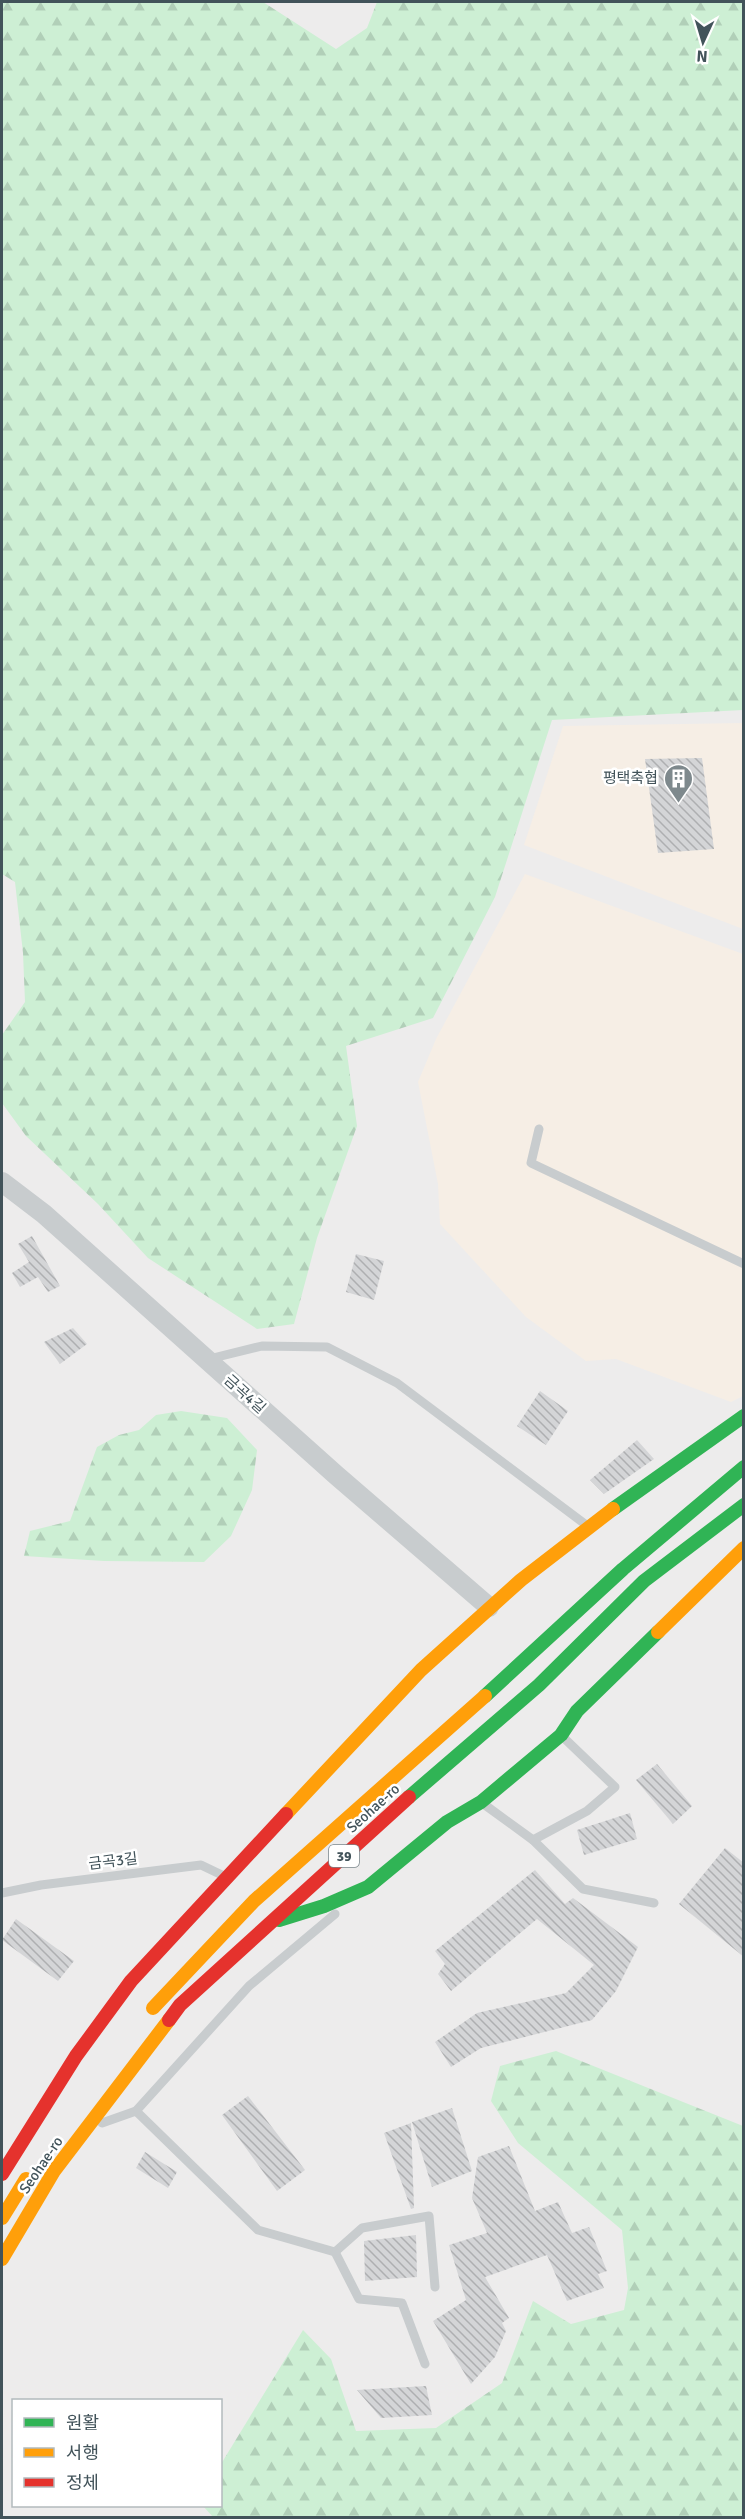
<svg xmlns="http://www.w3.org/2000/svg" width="745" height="2519" font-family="Signika,'Noto Sans KR',sans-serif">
  <defs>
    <pattern id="forest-firs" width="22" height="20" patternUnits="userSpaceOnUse" patternTransform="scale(1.5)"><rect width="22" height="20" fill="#cdefd4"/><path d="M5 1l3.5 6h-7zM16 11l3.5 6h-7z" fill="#b1cfb8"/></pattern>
    <pattern id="building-back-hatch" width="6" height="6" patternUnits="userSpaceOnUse" patternTransform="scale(1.5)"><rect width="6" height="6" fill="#d4d5d7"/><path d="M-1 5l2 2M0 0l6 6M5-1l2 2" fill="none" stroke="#aeafb1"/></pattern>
  </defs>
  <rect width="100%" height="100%" fill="#edecec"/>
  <g fill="#f6eee5">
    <path d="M 743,723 L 743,929 L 524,845 L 563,726 Z"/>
    <path d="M 525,874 L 743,954 L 743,1396 L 731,1402 L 616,1359 L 586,1361 L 526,1317 L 440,1224 L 438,1184 L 418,1082 L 436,1039 Z"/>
  </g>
  <g fill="url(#forest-firs)">
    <path d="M 2,2 L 263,2 L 336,49 L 367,28 L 377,2 L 743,2 L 743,710 L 552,720 L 495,897 L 433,1018 L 346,1046 L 357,1126 L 317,1238 L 294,1324 L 257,1329 L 148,1258 L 98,1204 L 26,1136 L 2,1103 L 2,1035 L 25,1002 L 23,953 L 15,882 L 2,874 Z"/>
    <path d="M 181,1411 L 227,1418 L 257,1450 L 252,1490 L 231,1536 L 204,1562 L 104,1561 L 24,1556 L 30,1531 L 70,1521 L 97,1447 L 119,1435 L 139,1430 L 156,1415 Z"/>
    <path d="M 556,2051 L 743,2126 L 743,2517 L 213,2517 L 203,2506 L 220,2506 L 221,2464 L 303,2330 L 331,2359 L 356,2431 L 436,2428 L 502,2383 L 533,2301 L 571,2324 L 624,2310 L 628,2288 L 622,2230 L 518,2143 L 491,2101 L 500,2066 Z"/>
  </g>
  <g fill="url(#building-back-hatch)">
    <path d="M 702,758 L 714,849 L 658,853 L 645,759 Z"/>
    <path d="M 32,1236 L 60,1286 L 48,1292 L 38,1277 L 20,1287 L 12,1273 L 29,1262 L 18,1244 Z"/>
    <path d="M 356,1254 L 384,1261 L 374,1300 L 346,1292 Z"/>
    <path d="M 73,1328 L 87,1344 L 60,1364 L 44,1342 Z"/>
    <path d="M 540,1391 L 568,1411 L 546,1445 L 517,1426 Z"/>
    <path d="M 637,1440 L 654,1459 L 604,1494 L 590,1480 Z"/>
    <path d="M 657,1764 L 692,1806 L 673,1824 L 636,1780 Z"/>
    <path d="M 630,1813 L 637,1839 L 584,1855 L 577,1830 Z"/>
    <path d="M 725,1848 L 744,1863 L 744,1957 L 679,1904 Z"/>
    <path d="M 535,1870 L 565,1904 L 573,1898 L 638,1947 L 616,1991 L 592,2020 L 481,2048 L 451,2067 L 435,2042 L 477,2013 L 566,1993 L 594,1965 L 537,1919 L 451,1991 L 438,1974 L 445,1964 L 435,1951 Z"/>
    <path d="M 16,1919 L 74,1961 L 58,1981 L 2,1940 Z"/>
    <path d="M 248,2096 L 305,2170 L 277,2191 L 222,2115 Z"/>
    <path d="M 452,2108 L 472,2171 L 432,2187 L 412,2122 Z"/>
    <path d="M 411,2123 L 414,2208 L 411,2209 L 384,2133 Z"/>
    <path d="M 509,2146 L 535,2211 L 558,2202 L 572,2233 L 589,2227 L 607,2271 L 598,2274 L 604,2288 L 567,2301 L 547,2255 L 485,2277 L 509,2318 L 502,2323 L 506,2331 L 495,2357 L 471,2384 L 433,2321 L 466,2300 L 449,2245 L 487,2233 L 472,2198 L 478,2157 Z"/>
    <path d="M 145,2152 L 177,2172 L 168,2188 L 136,2168 Z"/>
    <path d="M 416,2235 L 417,2277 L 365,2281 L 364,2241 Z"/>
    <path d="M 426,2386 L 432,2415 L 381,2418 L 357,2390 Z"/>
  </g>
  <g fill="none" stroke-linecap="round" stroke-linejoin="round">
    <g stroke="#c8ccce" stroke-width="9">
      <path d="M 539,1129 L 531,1163 L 744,1264"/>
      <path d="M 209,1359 L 262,1346 L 327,1347 L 397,1383 L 585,1524"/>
      <path d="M 485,1805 L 533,1840 L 583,1889 L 654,1903"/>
      <path d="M 533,1840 L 587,1811 L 615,1787 L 564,1738"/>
      <path d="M 2,1893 L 41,1885 L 201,1865 L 224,1876"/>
      <path d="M 136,2111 L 258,2230 L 335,2252 L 362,2228 L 429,2216 L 435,2287"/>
      <path d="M 102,2123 L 136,2111 L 249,1986 L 335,1914"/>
      <path d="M 335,2252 L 359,2299 L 402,2303 L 425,2364"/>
    </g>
    <path stroke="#c8ccce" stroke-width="20" d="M 2,1182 L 44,1214 L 336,1475 L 489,1607"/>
    <g stroke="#30b455" stroke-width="14">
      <path d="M 613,1509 L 744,1416"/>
      <path d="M 485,1696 L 623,1569 L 744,1467"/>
      <path d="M 409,1797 L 539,1685 L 644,1581 L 744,1505"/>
      <path d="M 279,1920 L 324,1906 L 368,1887 L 447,1822 L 481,1802 L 561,1735 L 577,1711 L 658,1632"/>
    </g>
    <g stroke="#ff9f0a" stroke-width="14">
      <path d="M 658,1632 L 744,1548"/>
      <path d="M 286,1814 L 421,1670 L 521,1580 L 613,1509"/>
      <path d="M 153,2008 L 254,1901 L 485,1696"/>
      <path d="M 2,2218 L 26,2179"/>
      <path d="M 2,2259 L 54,2171 L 169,2020"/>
    </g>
    <g stroke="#e5322d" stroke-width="14">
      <path d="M 169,2020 L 180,2005 L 409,1797"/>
      <path d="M 2,2174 L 76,2056 L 131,1981 L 286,1814"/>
    </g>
  </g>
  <defs>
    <symbol id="building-pin" viewBox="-11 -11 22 30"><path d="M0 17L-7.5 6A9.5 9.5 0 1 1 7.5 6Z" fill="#7e898d" stroke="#fff"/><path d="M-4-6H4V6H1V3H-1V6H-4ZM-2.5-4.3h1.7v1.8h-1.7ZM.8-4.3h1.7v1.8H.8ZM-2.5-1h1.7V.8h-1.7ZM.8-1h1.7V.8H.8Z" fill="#fff"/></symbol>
  </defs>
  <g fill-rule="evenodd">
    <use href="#building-pin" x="662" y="762" width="33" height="45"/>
  </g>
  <g text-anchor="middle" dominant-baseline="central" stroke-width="5" stroke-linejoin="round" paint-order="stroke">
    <rect fill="#fff" stroke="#7b878c" stroke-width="1.5" x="329" y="1845" width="30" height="22" rx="4.5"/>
    <g font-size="14" font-weight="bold" fill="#42535a">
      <text x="344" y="1856">39</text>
    </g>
    <g font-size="15" fill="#42535a" stroke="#fff" text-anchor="end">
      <text x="658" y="778">평택축협</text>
    </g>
    <g font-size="15" fill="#42535a" stroke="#fff">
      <text transform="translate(245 1394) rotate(42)">금곡4길</text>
      <text transform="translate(373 1808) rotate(-42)">Seohae-ro</text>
      <text transform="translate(113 1861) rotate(-7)">금곡3길</text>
      <text transform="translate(41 2165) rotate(-56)">Seohae-ro</text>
    </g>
  </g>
  <rect width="745" height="2519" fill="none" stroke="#42535a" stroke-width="6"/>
  <rect x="12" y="2399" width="210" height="108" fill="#ffffff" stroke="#b3babd" stroke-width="1.5"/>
  <rect x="24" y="2418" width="30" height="9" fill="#30b455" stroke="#b3babd" stroke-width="1.5"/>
  <text x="66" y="2429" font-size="18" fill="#42535a">원활</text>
  <rect x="24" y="2448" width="30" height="9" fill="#ff9f0a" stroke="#b3babd" stroke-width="1.5"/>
  <text x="66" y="2459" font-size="18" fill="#42535a">서행</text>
  <rect x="24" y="2478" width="30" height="9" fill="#e5322d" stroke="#b3babd" stroke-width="1.5"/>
  <text x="66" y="2489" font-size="18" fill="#42535a">정체</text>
  <g transform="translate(703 42) rotate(184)" stroke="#ffffff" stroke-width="4.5" paint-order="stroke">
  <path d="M0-4.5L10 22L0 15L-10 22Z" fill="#42535a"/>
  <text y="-9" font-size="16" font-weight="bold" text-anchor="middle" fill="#42535a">N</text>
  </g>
</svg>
